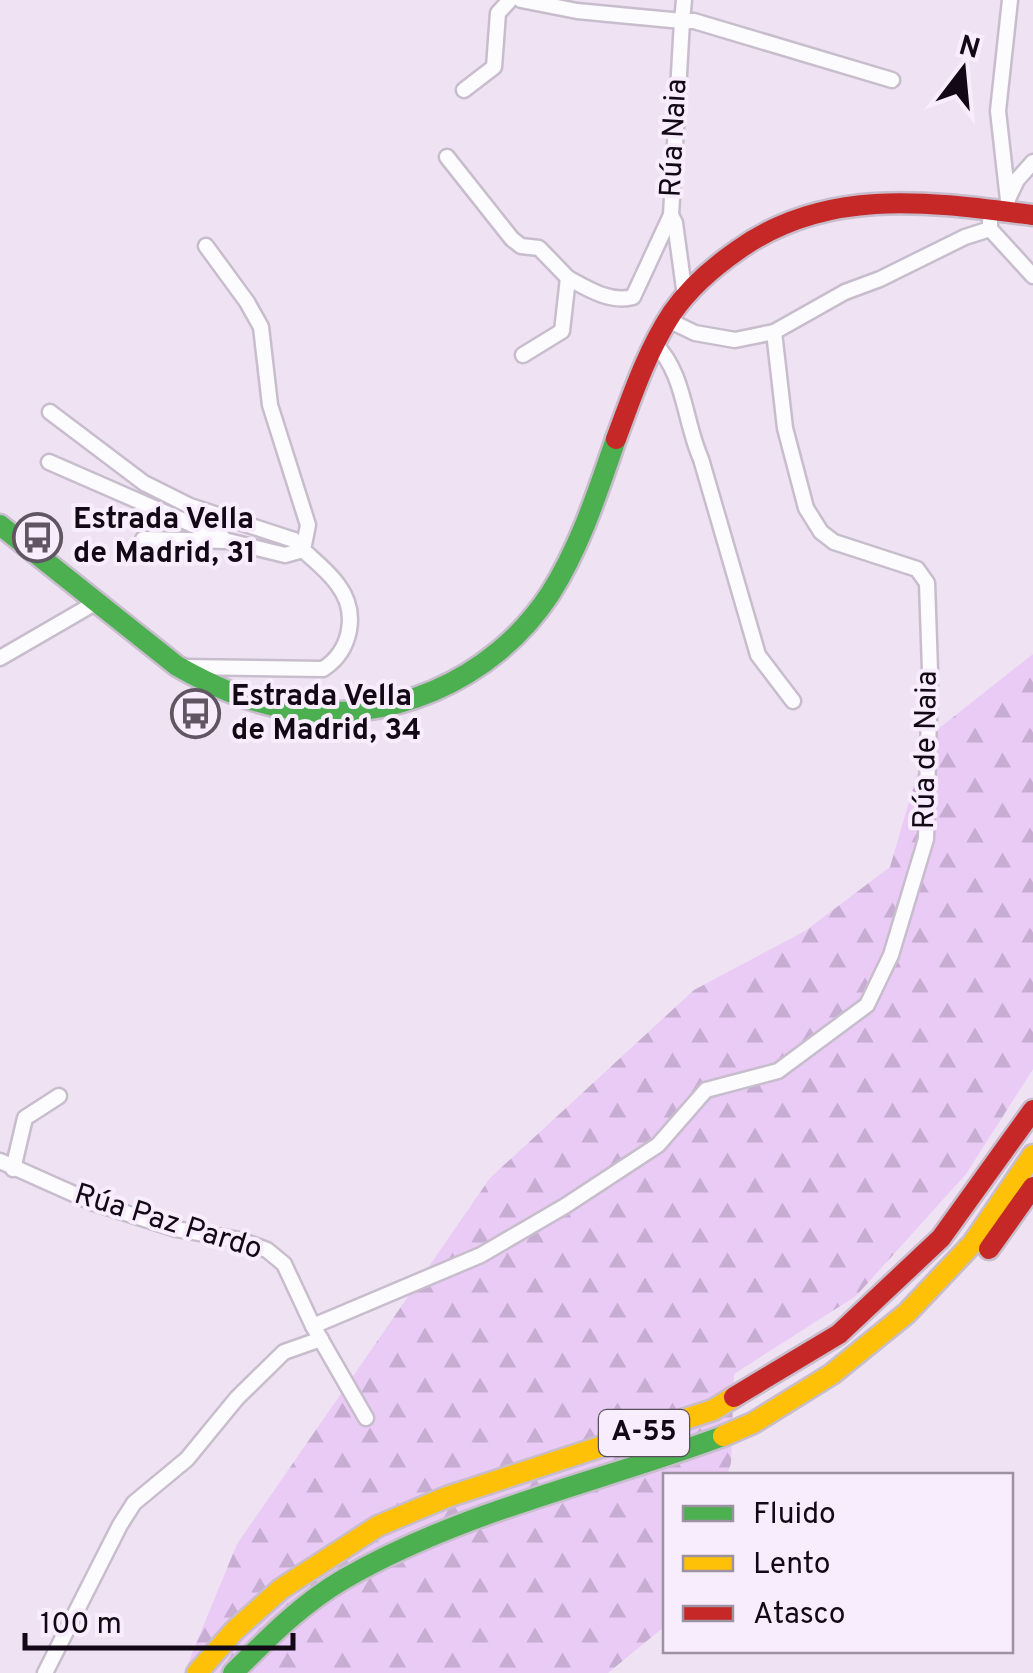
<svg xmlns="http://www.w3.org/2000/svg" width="1033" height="1673" font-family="Overpass,sans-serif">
  <defs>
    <pattern id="forest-firs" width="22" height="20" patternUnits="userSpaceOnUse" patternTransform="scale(2.5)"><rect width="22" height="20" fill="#eacbf6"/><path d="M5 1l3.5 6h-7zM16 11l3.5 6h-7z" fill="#c8add2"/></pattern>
  </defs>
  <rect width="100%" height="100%" fill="#eee2f3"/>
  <path fill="url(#forest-firs)" d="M 1033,654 L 1033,1069 L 966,1174 L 856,1296 L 734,1374 L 731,1463 L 727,1475 L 666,1476 L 665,1626 L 608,1673 L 184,1673 L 237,1544 L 490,1178 L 694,990 L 805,931 L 890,867 L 928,737 Z"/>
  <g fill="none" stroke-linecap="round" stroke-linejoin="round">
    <defs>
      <g id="street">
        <path d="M 521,0 L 577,11 L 682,21 L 671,215 L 633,297 C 610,303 588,289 568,278 L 562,331 L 523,355"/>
        <path d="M 684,0 L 682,21 L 694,21 L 892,80"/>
        <path d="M 464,90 L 494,67 L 498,13 L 510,0"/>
        <path d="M 447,157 L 512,239 L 521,246 L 539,248 L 568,278"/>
        <path d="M 1008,199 L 1017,180 L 1033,162"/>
        <path d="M 1006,212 L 1008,200 L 998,111 L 1010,0"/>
        <path d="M 671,215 L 675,223 L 685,296"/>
        <path d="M 990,221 L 990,229 L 1033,276"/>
        <path d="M 668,320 L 695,333 L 735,340 L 774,332 L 845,292 L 880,279 L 965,237 L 990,229"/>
        <path d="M 654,343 C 685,373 684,421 701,459 L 758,655 L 793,701"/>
        <path d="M 50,412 L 144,483 L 190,506 L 294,540 L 303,550 L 285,555 L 228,541 L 143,539"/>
        <path d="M 49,462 L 223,538"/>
        <path d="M 0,658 L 95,603"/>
        <path d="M 183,667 L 323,669 C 351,651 359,613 338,585 C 329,572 315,561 303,550 L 308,525 L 270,405 L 261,327 L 247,302 L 206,246"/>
        <path d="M 0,1161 L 94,1203 L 176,1229 L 240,1240 L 267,1250 L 284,1264 L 313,1326 L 366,1418"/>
        <path d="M 13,1169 L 25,1118 L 59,1096"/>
        <path d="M 313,1326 L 481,1255 L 565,1206 L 658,1145 L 706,1090 L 778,1071 L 867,1005 L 891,955 L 926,839 L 930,670 L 927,583 L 917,569 L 834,542 L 821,532 L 806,508 L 785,428 L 774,332"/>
        <path d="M 45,1673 L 120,1525 L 134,1503 L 187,1459 L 237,1398 L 284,1352 L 321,1339"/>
      </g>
      <g id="fast">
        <path d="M 0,525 L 177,666 C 211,685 245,701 284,708 C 386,727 493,681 550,594 C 580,547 598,491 616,439"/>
        <path d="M 233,1673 C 267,1639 301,1604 344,1579 C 461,1511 597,1483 723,1436"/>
      </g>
      <g id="slow">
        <path d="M 723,1436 L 753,1423 L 832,1374 L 907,1313 L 973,1243 L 1033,1155"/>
        <path d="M 197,1673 L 234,1631 L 281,1589 L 378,1526 L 447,1497 L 713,1410 L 734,1397"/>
      </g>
      <g id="jam">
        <path d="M 616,439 C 632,396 647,351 672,313 C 690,287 712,268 738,250 C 827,186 931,202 1033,215"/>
        <path d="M 989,1249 L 1033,1187"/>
        <path d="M 734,1397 L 839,1334 L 941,1238 L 1033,1110"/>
      </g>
    </defs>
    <use href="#street" stroke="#c8bdcd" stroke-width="19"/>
    <use href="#fast" stroke="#c8bdcd" stroke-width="25"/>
    <use href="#slow" stroke="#c8bdcd" stroke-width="25"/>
    <use href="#jam" stroke="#c8bdcd" stroke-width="25"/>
    <use href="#street" stroke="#fcfbfd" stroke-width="14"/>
    <use href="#fast" stroke="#4caf50" stroke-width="20"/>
    <use href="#slow" stroke="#ffc107" stroke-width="20"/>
    <use href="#jam" stroke="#c62828" stroke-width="20"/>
  </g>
  <defs>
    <symbol id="bus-ring" viewBox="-11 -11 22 22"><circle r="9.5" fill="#f8edfd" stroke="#605563" stroke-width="1.5"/><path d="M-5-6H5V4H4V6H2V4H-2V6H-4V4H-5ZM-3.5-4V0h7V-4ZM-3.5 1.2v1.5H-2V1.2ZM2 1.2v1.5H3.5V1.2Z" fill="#605563"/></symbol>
  </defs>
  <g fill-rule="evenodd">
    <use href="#bus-ring" x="10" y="510" width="55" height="55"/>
    <use href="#bus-ring" x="168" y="686" width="55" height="55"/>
  </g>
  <g text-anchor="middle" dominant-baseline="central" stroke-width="8" stroke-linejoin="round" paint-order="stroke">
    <rect fill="#f8edfd" stroke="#584d5b" stroke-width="2.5" x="599" y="1410" width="90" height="46" rx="8"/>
    <g font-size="28" font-weight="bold" fill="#130916">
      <text x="644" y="1433">A-55</text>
    </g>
    <g font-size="30" fill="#130916" stroke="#f8edfd">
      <text transform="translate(675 138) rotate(-87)">Rúa Naia</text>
      <text transform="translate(927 750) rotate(-89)">Rúa de Naia</text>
      <text transform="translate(168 1223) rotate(17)">Rúa Paz Pardo</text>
    </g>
    <g font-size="30" font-weight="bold" fill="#130916" stroke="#f8edfd" text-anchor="start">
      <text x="73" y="520">Estrada Vella<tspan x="73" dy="34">de Madrid, 31</tspan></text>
      <text x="231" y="697">Estrada Vella<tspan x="231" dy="34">de Madrid, 34</tspan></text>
    </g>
  </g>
  <rect x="663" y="1473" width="350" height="180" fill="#f8edfd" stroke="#9c92a1" stroke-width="2.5"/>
  <rect x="683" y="1506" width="50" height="15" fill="#4caf50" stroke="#9c92a1" stroke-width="2.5"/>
  <text x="753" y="1523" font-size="30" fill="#130916">Fluido</text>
  <rect x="683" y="1556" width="50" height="15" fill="#ffc107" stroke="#9c92a1" stroke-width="2.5"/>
  <text x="753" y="1573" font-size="30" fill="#130916">Lento</text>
  <rect x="683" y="1606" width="50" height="15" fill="#c62828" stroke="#9c92a1" stroke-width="2.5"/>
  <text x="753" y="1623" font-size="30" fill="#130916">Atasco</text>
  <g transform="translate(963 70) rotate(16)" stroke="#f8edfd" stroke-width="8" paint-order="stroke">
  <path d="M0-8L18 38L0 25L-18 38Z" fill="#130916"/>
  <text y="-15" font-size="28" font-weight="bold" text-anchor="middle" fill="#130916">N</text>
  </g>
  <path d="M25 1633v15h268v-15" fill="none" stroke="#130916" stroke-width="5"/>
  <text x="40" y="1633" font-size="30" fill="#130916" stroke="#f8edfd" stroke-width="8" paint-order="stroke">100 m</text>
</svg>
